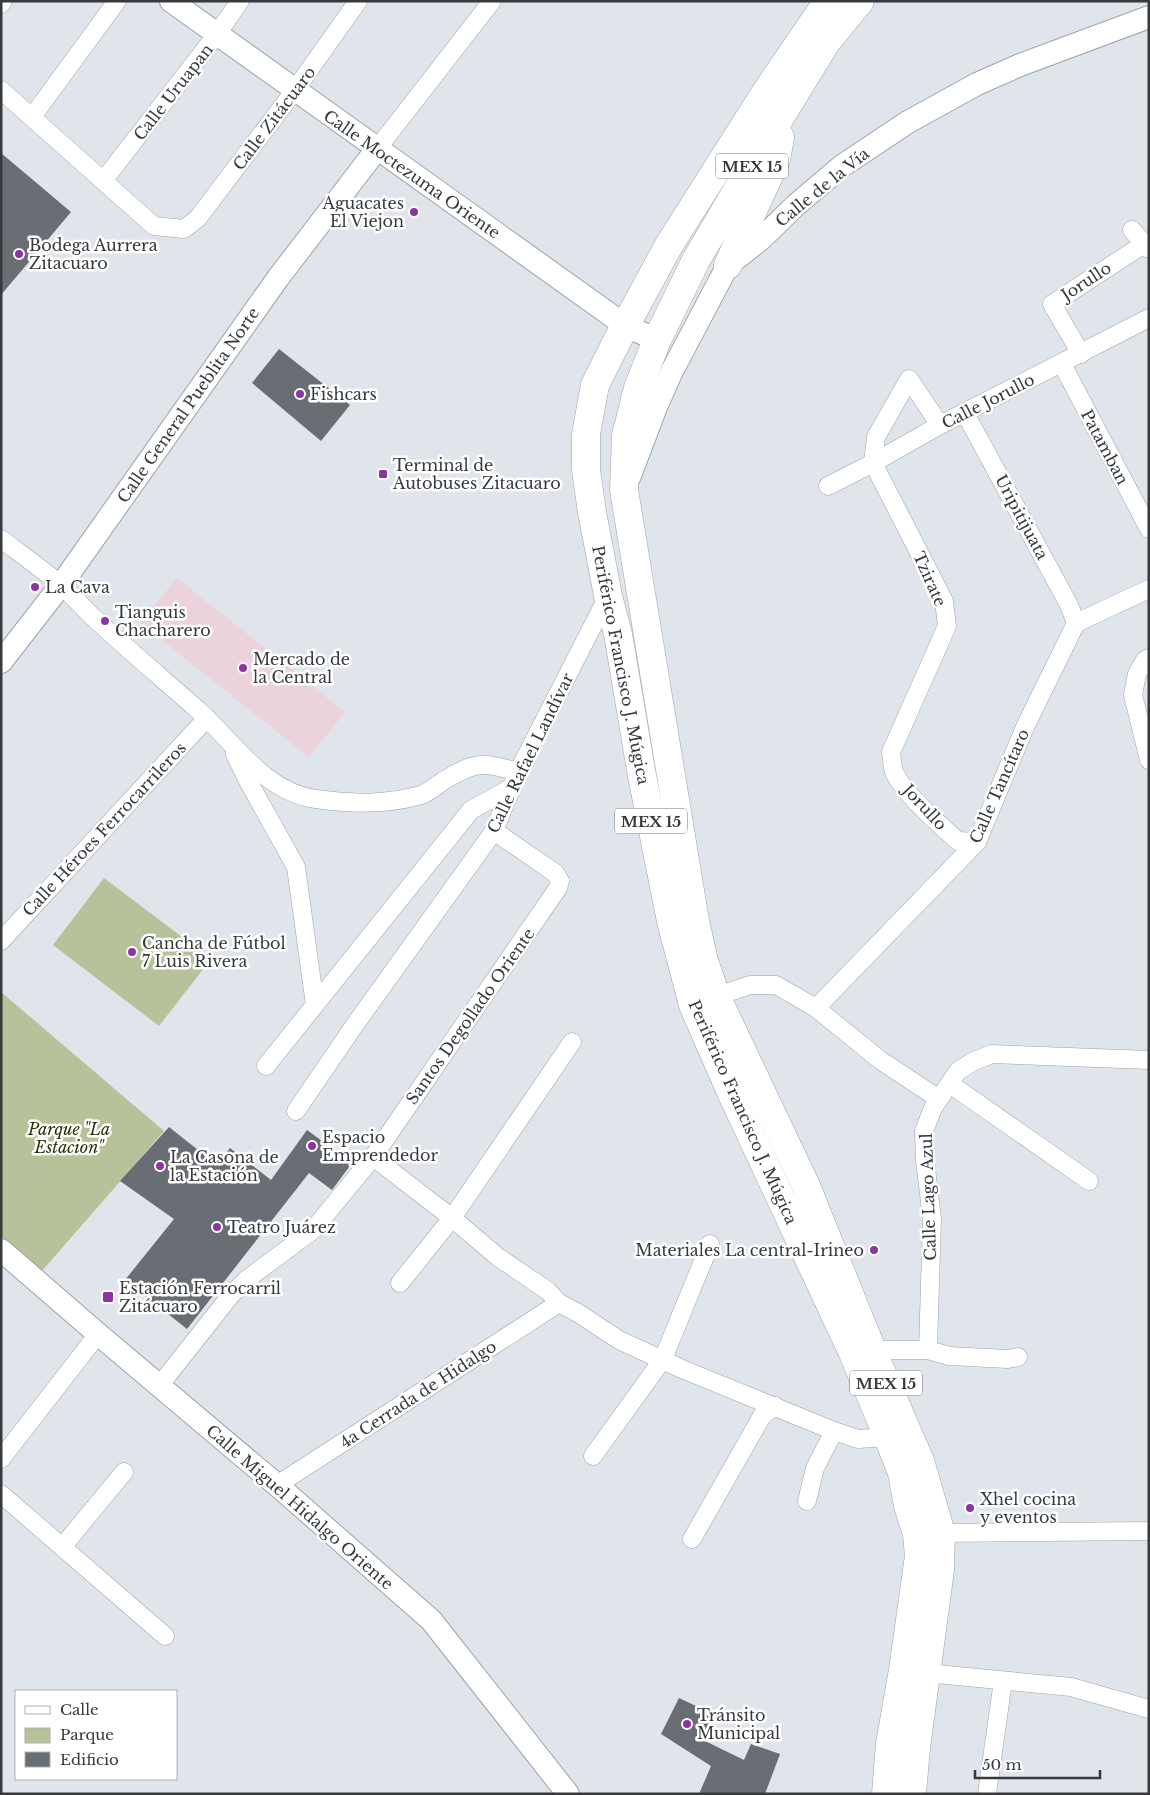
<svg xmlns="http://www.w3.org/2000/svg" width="1150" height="1795" font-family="'Libre Baskerville',serif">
  <rect width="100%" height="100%" fill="#dfe5eb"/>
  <path fill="#ecd3db" d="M 177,578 L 345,712 L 309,757 L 140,623 Z"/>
  <g fill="#b7c19a">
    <path d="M 104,878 L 211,959 L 159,1026 L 53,945 Z"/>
    <path d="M 1,992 L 164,1131 L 41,1272 L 1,1238 Z"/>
  </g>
  <g fill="#686e73">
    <path d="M 1,153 L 71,212 L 1,295 Z"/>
    <path d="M 279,349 L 350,405 L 321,441 L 252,383 Z"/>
    <path d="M 169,1127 L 217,1165 L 230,1148 L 271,1180 L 307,1130 L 352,1163 L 332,1190 L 309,1173 L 187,1329 L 125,1280 L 174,1219 L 120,1181 Z"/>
    <path d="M 679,1698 L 713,1714 L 701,1739 L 744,1760 L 751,1744 L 780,1754 L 765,1794 L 699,1794 L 711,1766 L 661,1734 Z"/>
  </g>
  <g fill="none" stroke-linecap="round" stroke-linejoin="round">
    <defs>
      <g id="minor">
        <path d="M 1,4 L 3,1"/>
        <path d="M 1,90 L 154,226 L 184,229 L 198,218 L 295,90 L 358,1"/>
        <path d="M 32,117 L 117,1"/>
        <path d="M 377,149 L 492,1"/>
        <path d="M 103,181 L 217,34 L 240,1"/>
        <path d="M 1132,230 L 1149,249"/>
        <path d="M 1081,354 L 1052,304 L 1144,244"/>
        <path d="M 1062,364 L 1149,529"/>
        <path d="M 965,413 L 1069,605 L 1076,623"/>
        <path d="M 940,425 L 909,379 L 876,437 L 873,463 L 944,601 L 947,626 L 891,752 C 892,758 892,766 894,772 C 905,795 939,824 958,841 L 977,842"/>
        <path d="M 828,486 L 873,463 L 940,425 L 1149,318"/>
        <path d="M 1,539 C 21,554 42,569 61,585 C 72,595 82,607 93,617 C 127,649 163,679 198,710 C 234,742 264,792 316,799 C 352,804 386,805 421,795 C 429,792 436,786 443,781 C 476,761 482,762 518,772"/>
        <path d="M 1149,658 L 1145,660 L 1137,674 L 1133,695 L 1149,760"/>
        <path d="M 235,754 L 248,781 L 296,867 L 315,1005"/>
        <path d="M 1,941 L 207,718"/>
        <path d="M 708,999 L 750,985 L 776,985 L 816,1008 L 880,1060 L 939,1099"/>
        <path d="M 816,1008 L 977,842 L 1025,727 L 1076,623 L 1149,589"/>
        <path d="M 266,1066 L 471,810 L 511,788"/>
        <path d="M 950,1084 L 1089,1181"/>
        <path d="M 296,1111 L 354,1026 L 494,831 L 518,772 L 608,596"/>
        <path d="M 373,1157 L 452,1218 L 498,1257 L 548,1291 L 559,1303 L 578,1313 L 619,1340 L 682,1369 L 834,1431 L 858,1439 L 888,1437"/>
        <path d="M 400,1283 L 452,1218 L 572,1042"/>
        <path d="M 872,1350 L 928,1350 L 949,1356 L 1008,1359 L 1018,1357"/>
        <path d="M 928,1350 L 932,1219 L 925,1160 L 924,1131 L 933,1108 L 958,1071 L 974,1061 L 992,1054 L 1149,1060"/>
        <path d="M 159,1386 L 231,1295 L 246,1280 L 313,1230 L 373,1157 L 558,888 L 560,881 L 555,873 L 494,831"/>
        <path d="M 593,1456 L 663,1359 L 710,1244"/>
        <path d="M 1,1459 L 98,1334"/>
        <path d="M 277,1485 L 559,1303"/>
        <path d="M 1,1494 L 165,1636"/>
        <path d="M 807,1501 L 815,1468 L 834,1431"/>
        <path d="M 941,1533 L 1149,1531"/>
        <path d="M 692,1539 L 762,1416 L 775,1406"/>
        <path d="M 63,1546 L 124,1472"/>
        <path d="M 916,1672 L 1071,1687 L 1149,1709"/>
        <path d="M 987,1794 L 1003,1681"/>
      </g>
      <g id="tertiary">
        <path d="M 171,1 L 626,326 L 657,340"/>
        <path d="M 629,478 L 656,407 L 672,371 L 728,265 L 761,239 L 796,205 L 842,166 L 908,122 L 977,84 L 1020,65 L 1149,17"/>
        <path d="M 1,662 L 61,585 L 278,278 L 377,149"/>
        <path d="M 1,1250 L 98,1334 L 277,1485 L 431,1620 L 568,1794"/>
      </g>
      <g id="primary">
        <path d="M 830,1 L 819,14 L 764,95 L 669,245 L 617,341 L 595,385 L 586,434 L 586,470 L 592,512 L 608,596 L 618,634 L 642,776 L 671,921 L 693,1005 L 731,1092 L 853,1353 L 888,1437 L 902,1473 L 908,1506 L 917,1534 L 919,1556 L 903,1670 L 890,1744 L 886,1794"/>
        <path d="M 860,1 L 827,41 L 784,111 L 696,260 L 657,340 L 638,388 L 626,436 L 624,490 L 695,921 L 704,961 L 716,996 L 806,1186 L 872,1350 L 920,1461 L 941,1533 L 940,1570 L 916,1748 L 912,1794"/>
        <path d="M 728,265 L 776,160 L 780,137"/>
      </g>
    </defs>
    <use href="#minor" stroke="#9da3a8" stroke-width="19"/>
    <use href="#tertiary" stroke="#9da3a8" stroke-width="24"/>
    <use href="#primary" stroke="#9da3a8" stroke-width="29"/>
    <use href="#minor" stroke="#fff" stroke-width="18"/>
    <use href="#tertiary" stroke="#fff" stroke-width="22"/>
    <use href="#primary" stroke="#fff" stroke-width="28"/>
  </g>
  <g fill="#8c34a1" stroke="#fff" stroke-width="2">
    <circle cx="414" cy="212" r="5"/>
    <circle cx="19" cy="254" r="5"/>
    <circle cx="300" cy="394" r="5"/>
    <rect x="378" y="469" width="10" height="10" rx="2.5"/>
    <circle cx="35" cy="587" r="5"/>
    <circle cx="105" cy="621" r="5"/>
    <circle cx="243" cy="668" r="5"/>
    <circle cx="132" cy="952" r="5"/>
    <circle cx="312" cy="1146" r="5"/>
    <circle cx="160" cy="1166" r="5"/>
    <circle cx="217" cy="1227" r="5"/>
    <circle cx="874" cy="1250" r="5"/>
    <rect x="102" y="1291" width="12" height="12" rx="2.5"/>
    <circle cx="970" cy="1508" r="5"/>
    <circle cx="687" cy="1724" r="5"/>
  </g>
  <g text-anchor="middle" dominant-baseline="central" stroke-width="5" stroke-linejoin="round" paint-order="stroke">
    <g fill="#fff" stroke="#737476" stroke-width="1">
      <rect x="716" y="153.5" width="72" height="25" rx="4"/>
      <rect x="615" y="808.5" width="72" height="25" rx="4"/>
      <rect x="850" y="1370.5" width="72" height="25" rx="4"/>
    </g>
    <g font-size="15" font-weight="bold" fill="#37393b">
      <text x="752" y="166">MEX 15</text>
      <text x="651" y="821">MEX 15</text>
      <text x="886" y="1383">MEX 15</text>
    </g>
    <g font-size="16" fill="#37393b" stroke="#fff">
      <text transform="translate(173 92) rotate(-52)">Calle Uruapan</text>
      <text transform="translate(274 118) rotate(-53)">Calle Zitácuaro</text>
      <text transform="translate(412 174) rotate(35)">Calle Moctezuma Oriente</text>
      <text transform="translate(822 187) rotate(-39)">Calle de la Vía</text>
      <text transform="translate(1086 281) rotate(-33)">Jorullo</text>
      <text transform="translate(988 401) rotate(-27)">Calle Jorullo</text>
      <text transform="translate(188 405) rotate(-55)">Calle General Pueblita Norte</text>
      <text transform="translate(1105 447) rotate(62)">Patamban</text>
      <text transform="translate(1022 517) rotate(62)">Uripitijuata</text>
      <text transform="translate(930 579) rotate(66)">Tzirate</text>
      <text transform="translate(621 665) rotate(79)">Periférico Francisco J. Múgica</text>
      <text transform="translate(530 753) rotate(-64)">Calle Rafael Landívar</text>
      <text transform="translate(999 786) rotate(-66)">Calle Tancítaro</text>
      <text transform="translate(925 807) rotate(47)">Jorullo</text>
      <text transform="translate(104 829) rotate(-47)">Calle Héroes Ferrocarrileros</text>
      <text transform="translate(470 1016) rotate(-55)">Santos Degollado Oriente</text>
      <text transform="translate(743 1112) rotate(66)">Periférico Francisco J. Múgica</text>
      <text transform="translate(928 1197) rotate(-92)">Calle Lago Azul</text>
      <text transform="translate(418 1394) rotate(-33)">4a Cerrada de Hidalgo</text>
      <text transform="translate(300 1507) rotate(41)">Calle Miguel Hidalgo Oriente</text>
    </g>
    <g font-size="16" fill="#37393b" stroke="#fff" text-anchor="start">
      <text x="404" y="203" text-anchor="end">Aguacates<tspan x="404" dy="18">El Viejon</tspan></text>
      <text x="29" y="245">Bodega Aurrera<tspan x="29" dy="18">Zitacuaro</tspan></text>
      <text x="310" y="394">Fishcars</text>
      <text x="393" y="465">Terminal de<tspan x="393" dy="18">Autobuses Zitacuaro</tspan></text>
      <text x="45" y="587">La Cava</text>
      <text x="115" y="612">Tianguis<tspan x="115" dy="18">Chacharero</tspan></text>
      <text x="253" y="659">Mercado de<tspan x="253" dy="18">la Central</tspan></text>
      <text x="142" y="943">Cancha de Fútbol<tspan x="142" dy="18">7 Luis Rivera</tspan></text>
      <text x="322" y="1137">Espacio<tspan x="322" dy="18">Emprendedor</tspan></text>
      <text x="170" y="1157">La Casona de<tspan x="170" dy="18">la Estación</tspan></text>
      <text x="227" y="1227">Teatro Juárez</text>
      <text x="864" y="1250" text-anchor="end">Materiales La central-Irineo</text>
      <text x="119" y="1288">Estación Ferrocarril<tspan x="119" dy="18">Zitácuaro</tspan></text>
      <text x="980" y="1499">Xhel cocina<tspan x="980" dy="18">y eventos</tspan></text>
      <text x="697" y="1715">Tránsito<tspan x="697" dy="18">Municipal</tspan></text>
    </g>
    <g font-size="16" font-style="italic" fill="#293100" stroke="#fff">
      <text x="69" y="1129">Parque "La<tspan x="69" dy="18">Estacion"</tspan></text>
    </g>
  </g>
  <rect width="1150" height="1795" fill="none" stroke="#37393b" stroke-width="5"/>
  <rect x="15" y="1690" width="162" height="90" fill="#ffffff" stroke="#afb0b1"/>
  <rect x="25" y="1706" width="25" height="8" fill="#ffffff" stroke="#afb0b1"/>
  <text x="60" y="1715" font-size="15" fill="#37393b">Calle</text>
  <rect x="25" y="1728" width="25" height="15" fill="#b7c19a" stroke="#afb0b1"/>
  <text x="60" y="1740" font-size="15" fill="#37393b">Parque</text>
  <rect x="25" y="1752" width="25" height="15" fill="#686e73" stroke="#afb0b1"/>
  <text x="60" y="1765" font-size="15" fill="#37393b">Edificio</text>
  <path d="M975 1770v8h125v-8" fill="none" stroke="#37393b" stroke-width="2.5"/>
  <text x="982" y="1770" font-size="15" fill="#37393b" stroke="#ffffff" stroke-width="4" paint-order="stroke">50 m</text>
</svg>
